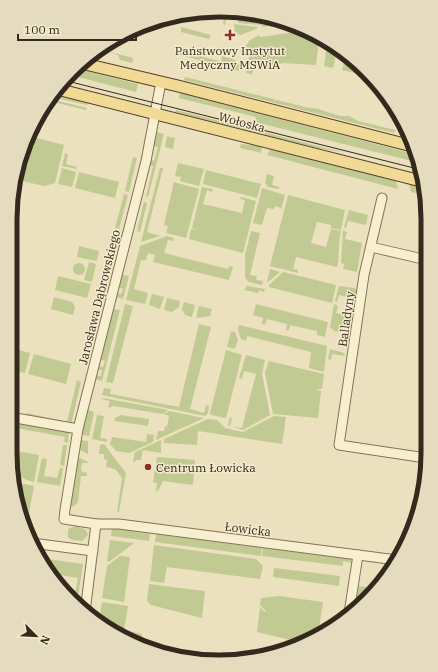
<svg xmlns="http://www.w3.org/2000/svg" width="438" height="672" font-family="'IBM Plex Serif',serif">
  <rect width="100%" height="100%" fill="#ece1be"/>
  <g fill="#c0ca92">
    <path d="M 206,10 L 227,13 L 225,25 L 223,24 L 224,19 L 198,12 Z"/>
    <path d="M 239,17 L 240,20 L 262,22 L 263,18 L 279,21 L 276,25 L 262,27 L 262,25 L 238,23 Z"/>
    <path d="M 234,24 L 258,27 L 258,28 L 241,35 L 235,33 Z"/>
    <path d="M 181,27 L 211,35 L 209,39 L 181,32 Z"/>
    <path d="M 303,31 L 319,40 L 316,65 L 282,63 L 270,69 L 256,66 L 252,74 L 246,73 L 249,56 L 246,46 L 250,40 L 259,35 L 260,37 Z"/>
    <path d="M 327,45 L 337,51 L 333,68 L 324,66 Z"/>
    <path d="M 102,50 L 133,58 L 132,63 L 120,60 L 118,55 Z"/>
    <path d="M 176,50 L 219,61 L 219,65 L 176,54 Z"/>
    <path d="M 222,56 L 235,60 L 240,66 L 239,71 L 221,66 Z"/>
    <path d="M 346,56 L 357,62 L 368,76 L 342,70 Z"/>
    <path d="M 77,69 L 138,84 L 136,92 L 70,75 Z"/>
    <path d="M 185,77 L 305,107 L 318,109 L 340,116 L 349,116 L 358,121 L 395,130 L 394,133 L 184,80 Z"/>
    <path d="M 180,93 L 414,154 L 416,162 L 255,122 L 256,117 L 179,98 Z"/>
    <path d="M 53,95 L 88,103 L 87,105 L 52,97 Z"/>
    <path d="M 50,99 L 87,108 L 86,110 L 49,101 Z"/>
    <path d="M 176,110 L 346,153 L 309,146 L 175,112 Z"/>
    <path d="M 157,132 L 164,134 L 148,197 L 146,196 L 153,166 L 148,165 L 150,160 L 154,161 L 158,147 L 153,146 Z"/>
    <path d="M 29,136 L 19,180 L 16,179 Z"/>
    <path d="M 167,136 L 175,138 L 173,149 L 165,147 Z"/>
    <path d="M 33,137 L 64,145 L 55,183 L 44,186 L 22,181 Z"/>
    <path d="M 241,144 L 262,146 L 261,153 L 240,148 Z"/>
    <path d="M 271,148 L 396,181 L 398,189 L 267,155 Z"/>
    <path d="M 65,153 L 68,154 L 66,164 L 77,167 L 77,169 L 62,166 Z"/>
    <path d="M 133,157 L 137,158 L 129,192 L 125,191 Z"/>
    <path d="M 178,163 L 204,169 L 199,186 L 180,181 L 181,177 L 175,176 Z"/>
    <path d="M 62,168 L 76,172 L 72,187 L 58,184 Z"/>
    <path d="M 160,168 L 163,168 L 147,232 L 160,236 L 141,242 Z"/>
    <path d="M 206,170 L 261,184 L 257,198 L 203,184 Z"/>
    <path d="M 79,172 L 119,182 L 115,198 L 75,188 Z"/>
    <path d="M 267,174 L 274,176 L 272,185 L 279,187 L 279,189 L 268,187 L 265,183 Z"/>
    <path d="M 174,182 L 199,189 L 186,238 L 166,233 L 168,226 L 164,225 Z"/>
    <path d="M 409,184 L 419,187 L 421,194 L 411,192 Z"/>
    <path d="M 202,187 L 213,189 L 212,192 L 207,190 L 203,204 L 242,213 L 245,200 L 240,199 L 241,197 L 256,201 L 243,253 L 189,239 L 191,229 L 198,230 L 192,228 Z"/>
    <path d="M 262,188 L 285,195 L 281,211 L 281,208 L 275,206 L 274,209 L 267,208 L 262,225 L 253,223 Z"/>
    <path d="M 124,194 L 128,195 L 119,229 L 115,228 Z"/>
    <path d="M 288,195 L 345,210 L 341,230 L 331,228 L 331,225 L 317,222 L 311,243 L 326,247 L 331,229 L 341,231 C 338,243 340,255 337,267 L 296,257 L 293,269 L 298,270 L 298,273 L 270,266 Z"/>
    <path d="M 144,202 L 147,203 L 140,232 L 137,231 Z"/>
    <path d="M 349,210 L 368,215 L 366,225 L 348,221 L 346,228 L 344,227 Z"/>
    <path d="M 343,230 L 347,232 L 345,239 L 362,243 L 357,272 L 343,269 L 344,264 L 341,263 Z"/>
    <path d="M 251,231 L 260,233 L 250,275 L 257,276 L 256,280 L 263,281 L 262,285 L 249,282 L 245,278 L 245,255 Z"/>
    <path d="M 167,236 L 174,238 L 173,241 L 168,240 L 164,253 L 228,269 L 229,266 L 233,267 L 229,280 L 153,262 L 155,255 L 148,253 L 146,260 L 141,260 L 134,289 L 148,293 L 145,304 L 126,300 L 140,246 Z"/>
    <path d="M 79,246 L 99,251 L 97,261 L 77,257 Z"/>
    <path d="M 89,262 L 96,264 L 92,282 L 84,280 Z"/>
    <circle cx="79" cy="269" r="6"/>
    <path d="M 270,269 L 280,272 L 268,282 L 267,281 Z"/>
    <path d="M 283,272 L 336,285 L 332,303 L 269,287 L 269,285 Z"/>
    <path d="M 121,274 L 129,276 L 123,299 L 115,297 L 116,293 L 121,294 L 123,289 L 118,287 Z"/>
    <path d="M 58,276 L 91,284 L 87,298 L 55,290 Z"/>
    <path d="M 247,286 L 265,289 L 264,292 L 259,290 L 258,293 L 244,290 Z"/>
    <path d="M 339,286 L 355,288 L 357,294 L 351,338 L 347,342 L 345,341 L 346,333 L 334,331 L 330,327 L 334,304 L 338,306 L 336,313 L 352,317 L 356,299 L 339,295 L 337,302 L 335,301 Z"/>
    <path d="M 152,294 L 164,297 L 160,309 L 149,305 Z"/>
    <path d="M 54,297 L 72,302 L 75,307 L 73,315 L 51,309 Z"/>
    <path d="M 167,298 L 180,301 L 179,307 L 172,312 L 164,310 Z"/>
    <path d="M 184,302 L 195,305 L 192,317 L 185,315 L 182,309 Z"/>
    <path d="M 125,304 L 133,306 L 113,383 L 106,382 Z"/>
    <path d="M 256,304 L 328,322 L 325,337 L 317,335 L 317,331 L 290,325 L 289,330 L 286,330 L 287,324 L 267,319 L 265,325 L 262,324 L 263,318 L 253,315 Z"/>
    <path d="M 199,306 L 212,309 L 210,316 L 196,318 Z"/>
    <path d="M 113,309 L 120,310 L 102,381 L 94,379 L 95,375 L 101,376 L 102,370 L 97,369 L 97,366 L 103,367 L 105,361 L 99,359 Z"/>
    <path d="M 199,324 L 211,327 L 190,409 L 204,413 L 206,405 L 209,406 L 208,413 L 205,416 L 102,395 L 104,388 L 111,389 L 110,394 L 179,407 Z"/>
    <path d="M 239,325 L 327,346 L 324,372 L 309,368 L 311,352 L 247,336 L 246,341 L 241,339 L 238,330 Z"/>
    <path d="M 231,331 L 235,332 L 238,340 L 235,349 L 227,347 Z"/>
    <path d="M 11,348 L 30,353 L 25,373 L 11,370 Z"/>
    <path d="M 330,349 L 344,353 L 345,356 L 332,354 L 331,360 L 328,359 Z"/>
    <path d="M 226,350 L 242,355 L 226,418 L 211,415 L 210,413 Z"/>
    <path d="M 34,354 L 71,364 L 66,384 L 28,374 Z"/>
    <path d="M 246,355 L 265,360 L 262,374 L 270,415 L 243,430 L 228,425 L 230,417 L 232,418 L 230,426 L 242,428 L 256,374 L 244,371 L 242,379 L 239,378 Z"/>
    <path d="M 269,361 L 324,374 L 322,389 L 315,389 L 321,391 L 318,418 L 273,414 L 265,373 Z"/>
    <path d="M 77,380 L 81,382 L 71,425 L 27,417 L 27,413 L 67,422 Z"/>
    <path d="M 103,398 L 168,410 L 163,414 L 113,406 L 108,408 L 110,401 L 101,399 Z"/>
    <path d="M 88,410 L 94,412 L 89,436 L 82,435 Z"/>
    <path d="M 169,411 L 203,418 L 204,418 L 156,440 L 158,431 L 164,431 L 165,426 L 167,427 L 169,416 L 164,414 Z"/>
    <path d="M 97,415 L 104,416 L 100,438 L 107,439 L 107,442 L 92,439 Z"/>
    <path d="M 121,415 L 149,419 L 148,426 L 114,421 L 115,418 Z"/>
    <path d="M 274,416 L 286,417 L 282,444 L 198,431 L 197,445 L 164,443 L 164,439 L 208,419 L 217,420 L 225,428 L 243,432 Z"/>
    <path d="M 10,421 L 69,431 L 68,443 L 64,442 L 65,437 L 10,427 Z"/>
    <path d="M 147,434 L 154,435 L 153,442 L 129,453 L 116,451 L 110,444 L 112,437 L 146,442 Z"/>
    <path d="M 81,440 L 88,441 L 88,454 L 80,450 Z"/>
    <path d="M 161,440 L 161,453 L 143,450 L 141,460 L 136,460 L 135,462 L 133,462 L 135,452 Z"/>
    <path d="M 104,444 L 126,473 L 119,512 L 117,512 L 122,478 L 115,469 L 106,467 L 107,460 L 104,459 L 104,454 L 99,454 L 100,445 Z"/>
    <path d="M 63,445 L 67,445 L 64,466 L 60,465 Z"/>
    <path d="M 10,450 L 39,455 L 34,482 C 16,478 10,468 10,450 Z"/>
    <path d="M 157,457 L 195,460 L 193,485 L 163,481 L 158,491 L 152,489 L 156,490 L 157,483 L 153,482 Z"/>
    <path d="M 42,458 L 47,459 L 44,476 L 57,478 L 60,468 L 63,468 L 60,486 L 37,482 Z"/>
    <path d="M 80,458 L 88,462 L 87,463 L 82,463 L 81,471 L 87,473 L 87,476 L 81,476 L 78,502 L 73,507 L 70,505 L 78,459 Z"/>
    <path d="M 24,484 L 34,486 L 29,513 L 20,512 L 16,488 Z"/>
    <path d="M 76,526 L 86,530 L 88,535 L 82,541 L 72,540 L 68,537 L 68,529 Z"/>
    <path d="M 112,528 L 150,534 L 149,541 L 111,536 Z"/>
    <path d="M 156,534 L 262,548 L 261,556 L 155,542 Z"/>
    <path d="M 110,540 L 134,543 L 109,562 L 107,561 Z"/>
    <path d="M 154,545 L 256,559 L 263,566 L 260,579 L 167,567 L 164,583 L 150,581 Z"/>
    <path d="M 263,548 L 351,559 L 352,563 L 343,561 L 343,566 L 262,556 Z"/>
    <path d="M 120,556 L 130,557 L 124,602 L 102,598 L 107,566 Z"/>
    <path d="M 40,558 L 83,564 L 77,603 L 67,592 L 67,589 L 76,590 L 78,578 L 49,573 Z"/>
    <path d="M 274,568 L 340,576 L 339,586 L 273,577 Z"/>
    <path d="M 149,584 L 205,591 L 202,618 L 151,605 L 147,601 Z"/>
    <path d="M 359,586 L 367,587 L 365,600 L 355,608 Z"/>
    <path d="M 279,596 L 323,602 L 318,636 L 308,641 L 302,639 L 299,642 L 257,632 L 260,607 L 265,612 L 266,611 L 260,605 L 261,598 Z"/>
    <path d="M 102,602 L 128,606 L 124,630 L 142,634 L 141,642 L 129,640 L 99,623 Z"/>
  </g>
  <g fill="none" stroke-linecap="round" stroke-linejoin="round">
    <defs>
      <g id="minor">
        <path d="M 382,198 L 364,275 L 339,445 L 426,458"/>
        <path d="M 371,247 L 427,260"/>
        <path d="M 10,417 L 78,429"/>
        <path d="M 96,524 L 119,524 L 397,560"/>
        <path d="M 32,543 L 93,551"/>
        <path d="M 85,612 L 96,524 L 64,519 L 65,510 L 78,429 L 146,161 L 161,82"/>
        <path d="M 349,613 L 358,555"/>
      </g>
      <g id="major">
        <path d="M 85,64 L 178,86 L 412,146"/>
        <path d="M 57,89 L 421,181"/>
      </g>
    </defs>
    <use href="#minor" stroke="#847257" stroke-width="11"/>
    <use href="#major" stroke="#52402c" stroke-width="13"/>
    <use href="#minor" stroke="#f8efd0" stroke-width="9"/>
    <use href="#major" stroke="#f0da95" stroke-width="11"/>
    <path stroke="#34291c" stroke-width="1" d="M 63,80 L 418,169"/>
  </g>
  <g fill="#922e28" stroke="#f4ebcd" stroke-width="1.5">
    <path d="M228 29h4v4h4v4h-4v4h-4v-4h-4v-4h4z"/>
    <circle cx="148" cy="467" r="4"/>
  </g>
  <g text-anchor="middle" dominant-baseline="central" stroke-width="3" stroke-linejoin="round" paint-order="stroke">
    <g font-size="12" fill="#34291c" stroke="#f4ebcd">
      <text x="230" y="50">Państwowy Instytut<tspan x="230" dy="14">Medyczny MSWiA</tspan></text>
      <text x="156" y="467" text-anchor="start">Centrum Łowicka</text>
    </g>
    <g font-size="12" fill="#34291c" stroke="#f4ebcd">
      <text transform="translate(242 122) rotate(15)">Wołoska</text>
      <text transform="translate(99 297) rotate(-76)">Jarosława Dąbrowskiego</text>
      <text transform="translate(346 319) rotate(-82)">Balladyny</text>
      <text transform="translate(248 529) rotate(7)">Łowicka</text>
    </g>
  </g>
  <path d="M0 0H438V672H0ZM219 17H219A202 202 0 0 1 421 219V453A202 202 0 0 1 219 655H219A202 202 0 0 1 17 453V219A202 202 0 0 1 219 17Z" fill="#e5dbbf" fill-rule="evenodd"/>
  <path fill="none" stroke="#34291c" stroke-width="5" d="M219 17H219A202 202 0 0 1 421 219V453A202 202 0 0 1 219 655H219A202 202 0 0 1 17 453V219A202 202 0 0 1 219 17Z"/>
  <g transform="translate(36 636) rotate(114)" stroke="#f4ebcd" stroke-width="3" paint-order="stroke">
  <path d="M0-3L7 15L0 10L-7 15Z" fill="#34291c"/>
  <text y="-6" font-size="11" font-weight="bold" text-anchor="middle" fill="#34291c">N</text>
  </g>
  <path d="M18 34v6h118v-6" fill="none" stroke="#34291c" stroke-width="2"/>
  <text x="24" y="34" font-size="12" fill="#34291c" stroke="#f4ebcd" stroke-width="3" paint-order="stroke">100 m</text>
</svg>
